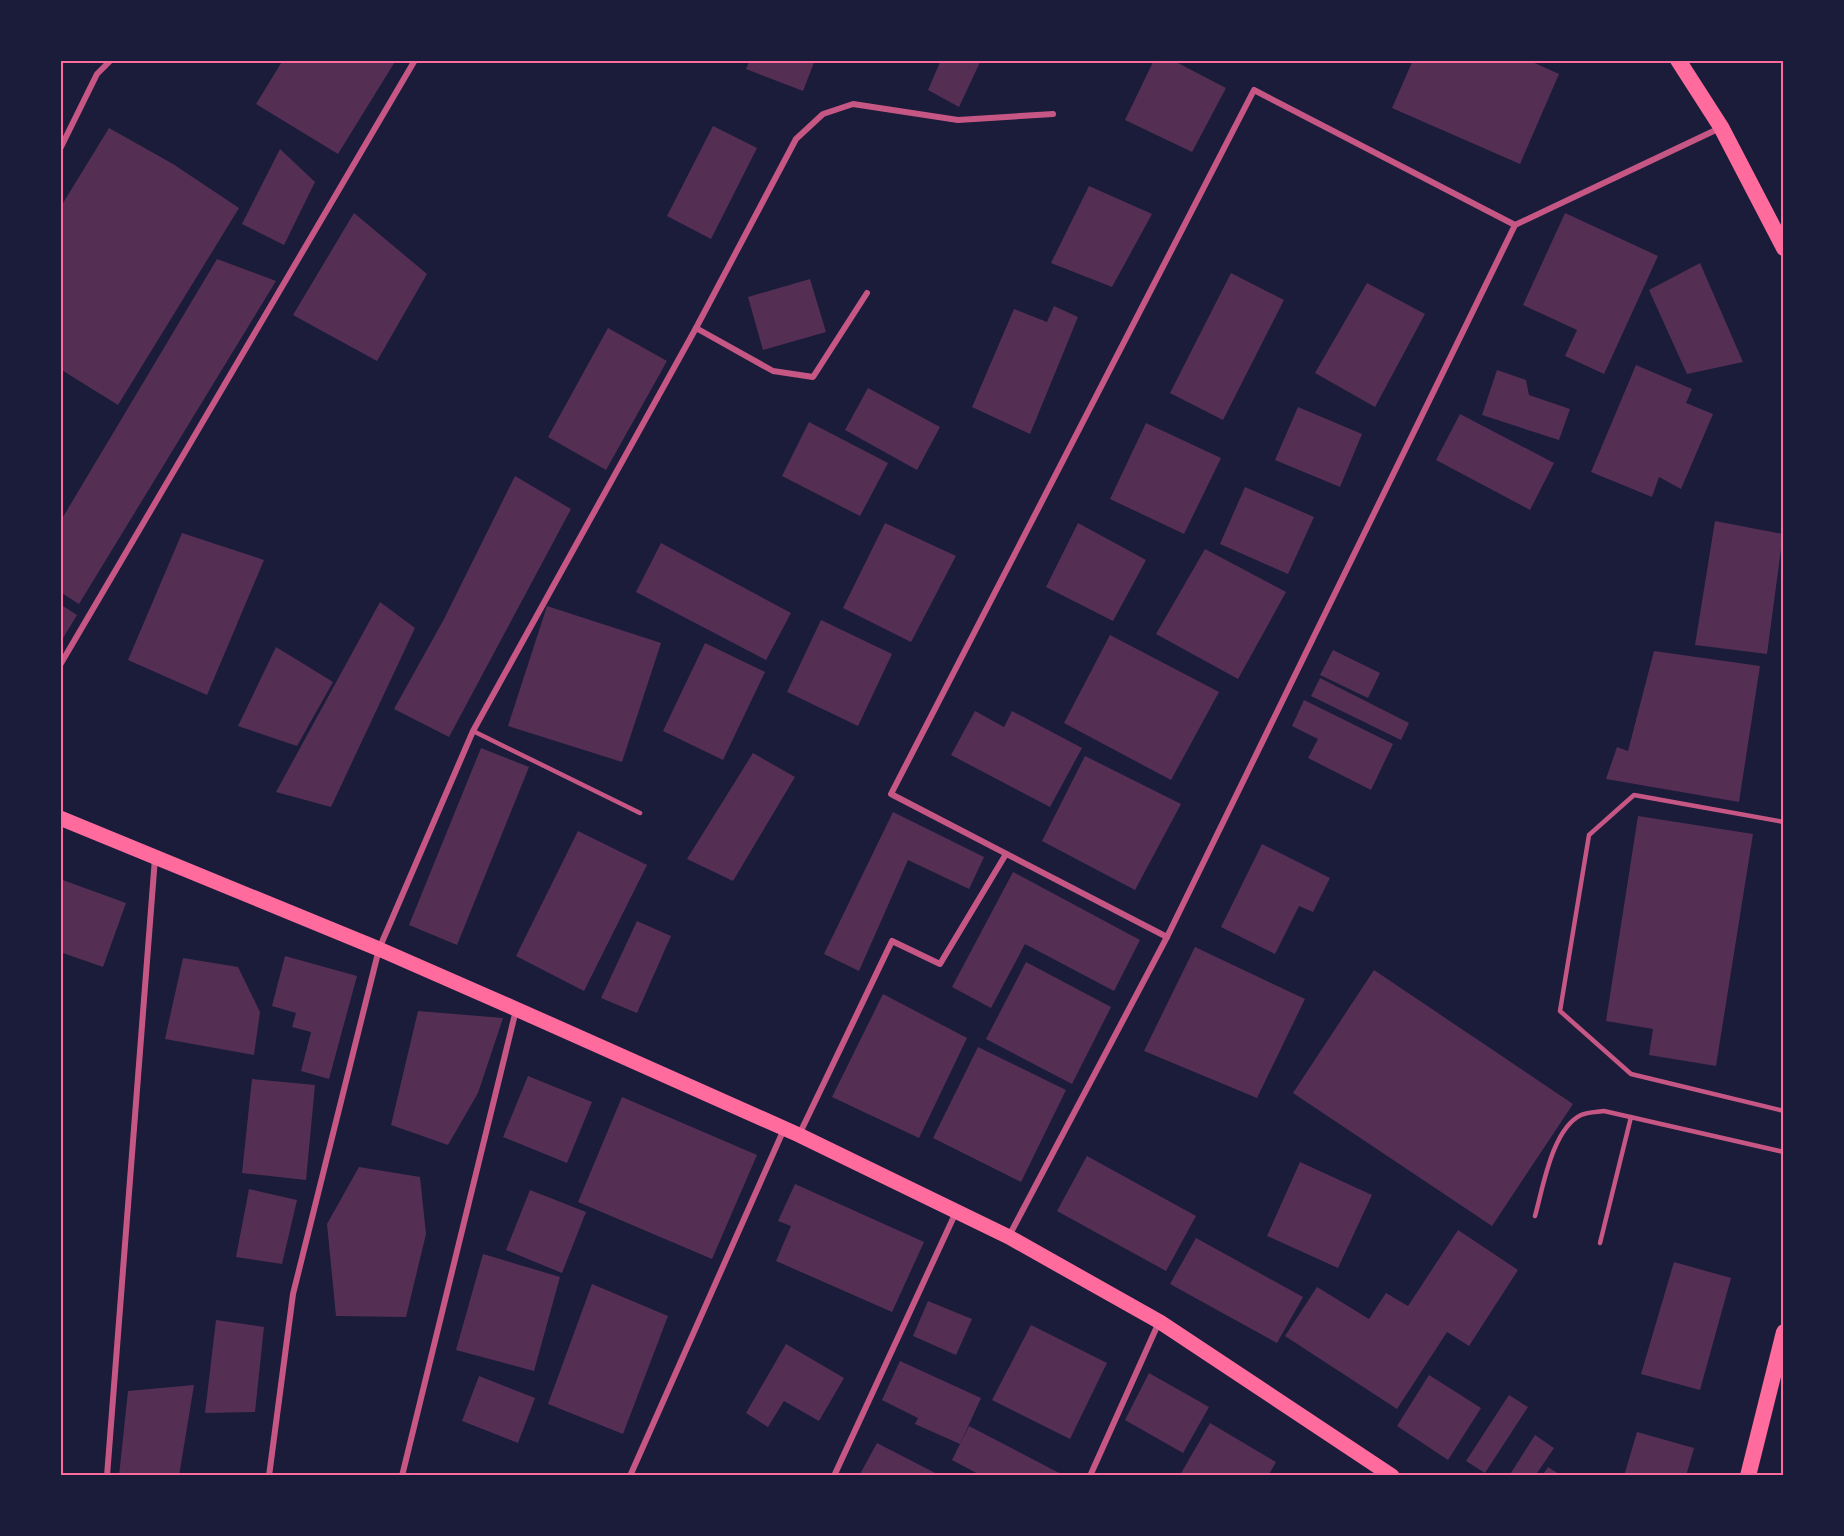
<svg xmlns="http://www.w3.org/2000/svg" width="1844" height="1536" font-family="'IBM Plex Sans',sans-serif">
  <rect width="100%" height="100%" fill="#1b1b3a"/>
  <g fill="#542f53">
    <path d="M 283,60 L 396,60 L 338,154 L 256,104 Z"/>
    <path d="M 750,60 L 815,60 L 803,91 L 746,69 Z"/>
    <path d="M 941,60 L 981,60 L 959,107 L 928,90 Z"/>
    <path d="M 1154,60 L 1172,60 L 1226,88 L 1192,152 L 1125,120 Z"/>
    <path d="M 1413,60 L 1528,60 L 1559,74 L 1520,164 L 1392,108 Z"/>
    <path d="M 713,126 L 757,148 L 711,239 L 667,216 Z"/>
    <path d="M 109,128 L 173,164 L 239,208 L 118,405 L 60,369 L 60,208 Z"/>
    <path d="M 280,149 L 315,182 L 284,245 L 242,224 Z"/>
    <path d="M 1089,186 L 1152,214 L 1112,287 L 1051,263 Z"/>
    <path d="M 354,213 L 427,274 L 377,361 L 293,315 Z"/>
    <path d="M 1565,213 L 1658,256 L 1604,374 L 1565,356 L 1577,330 L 1523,305 Z"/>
    <path d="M 217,259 L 276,281 L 79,604 L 60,592 L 60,522 Z"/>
    <path d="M 1700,263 L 1743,362 L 1687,374 L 1649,290 Z"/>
    <path d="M 1231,273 L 1284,300 L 1223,420 L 1170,393 Z"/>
    <path d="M 810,279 L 826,332 L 763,350 L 748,297 Z"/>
    <path d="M 1367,283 L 1425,314 L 1375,407 L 1315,373 Z"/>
    <path d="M 1054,306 L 1078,317 L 1030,434 L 972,407 L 1014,309 L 1047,322 Z"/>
    <path d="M 608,328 L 667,361 L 606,470 L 548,437 Z"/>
    <path d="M 1636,365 L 1692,389 L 1686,403 L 1713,414 L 1681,489 L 1659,477 L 1652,497 L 1591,472 Z"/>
    <path d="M 1497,370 L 1526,380 L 1529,395 L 1570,409 L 1559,440 L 1482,415 Z"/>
    <path d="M 868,388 L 940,427 L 917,470 L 845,430 Z"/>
    <path d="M 1298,407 L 1362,434 L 1340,487 L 1275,460 Z"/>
    <path d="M 1460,414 L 1554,463 L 1530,510 L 1436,460 Z"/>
    <path d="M 809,422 L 888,463 L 860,516 L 782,476 Z"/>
    <path d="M 1146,423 L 1221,458 L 1184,534 L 1110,499 Z"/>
    <path d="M 515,476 L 571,509 L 449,737 L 394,709 L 444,619 Z"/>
    <path d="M 1245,487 L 1314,517 L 1288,574 L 1220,544 Z"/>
    <path d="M 1715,521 L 1783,534 L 1767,654 L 1695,645 Z"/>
    <path d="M 885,523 L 956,556 L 911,642 L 843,608 Z"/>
    <path d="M 1078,523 L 1146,560 L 1113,621 L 1046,587 Z"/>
    <path d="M 182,533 L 264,560 L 207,695 L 128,660 Z"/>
    <path d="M 661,543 L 791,613 L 766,660 L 636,592 Z"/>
    <path d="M 1205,549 L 1286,592 L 1238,679 L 1156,634 Z"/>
    <path d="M 380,602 L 415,628 L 331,807 L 276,792 Z"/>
    <path d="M 60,604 L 77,615 L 60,643 Z"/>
    <path d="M 547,606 L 661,643 L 622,762 L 508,726 Z"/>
    <path d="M 821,620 L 892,654 L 858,726 L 787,692 Z"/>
    <path d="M 1110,635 L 1219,692 L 1171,780 L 1064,723 Z"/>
    <path d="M 705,643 L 765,672 L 723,760 L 663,731 Z"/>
    <path d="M 276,647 L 333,682 L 297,746 L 238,726 Z"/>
    <path d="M 1333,650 L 1380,673 L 1368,698 L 1320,675 Z"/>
    <path d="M 1654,651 L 1760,666 L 1739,802 L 1606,779 L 1617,747 L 1628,751 Z"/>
    <path d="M 1320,678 L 1409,723 L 1401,740 L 1311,696 Z"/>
    <path d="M 1304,700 L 1393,744 L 1371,790 L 1308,758 L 1318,739 L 1292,726 Z"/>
    <path d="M 975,711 L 1004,727 L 1012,711 L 1082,748 L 1050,807 L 951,755 Z"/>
    <path d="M 481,748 L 529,767 L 457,945 L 409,925 Z"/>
    <path d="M 753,753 L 795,777 L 733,881 L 687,859 Z"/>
    <path d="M 1085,756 L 1181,804 L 1135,890 L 1042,841 Z"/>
    <path d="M 893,812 L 984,857 L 969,889 L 908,860 L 859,971 L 824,954 Z"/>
    <path d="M 1638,816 L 1753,834 L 1716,1066 L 1649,1055 L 1653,1029 L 1606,1021 Z"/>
    <path d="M 578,831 L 647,865 L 584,991 L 516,956 Z"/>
    <path d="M 1262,844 L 1330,878 L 1313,912 L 1299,906 L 1275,954 L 1221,927 Z"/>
    <path d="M 1013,872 L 1140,940 L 1114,991 L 1025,944 L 991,1008 L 952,987 Z"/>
    <path d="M 60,879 L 126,903 L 103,967 L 60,952 Z"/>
    <path d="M 637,921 L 671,936 L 637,1013 L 601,998 Z"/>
    <path d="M 1195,947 L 1305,999 L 1257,1098 L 1144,1051 Z"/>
    <path d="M 285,956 L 357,976 L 329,1079 L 301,1071 L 311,1032 L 292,1027 L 296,1013 L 272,1006 Z"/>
    <path d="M 183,958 L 238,967 L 260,1012 L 254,1055 L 165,1039 Z"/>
    <path d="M 1026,962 L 1111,1007 L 1072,1084 L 986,1039 Z"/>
    <path d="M 1374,970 L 1573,1104 L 1492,1226 L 1293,1093 Z"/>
    <path d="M 883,994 L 967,1038 L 919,1138 L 832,1097 Z"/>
    <path d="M 418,1011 L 503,1018 L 478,1093 L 448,1145 L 391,1125 Z"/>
    <path d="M 978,1047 L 1066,1090 L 1021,1182 L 933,1138 Z"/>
    <path d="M 528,1076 L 592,1102 L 567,1163 L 503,1137 Z"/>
    <path d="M 252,1079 L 315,1085 L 306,1180 L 242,1173 Z"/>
    <path d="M 622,1097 L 757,1155 L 712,1259 L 578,1202 Z"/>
    <path d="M 1087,1156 L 1196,1216 L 1166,1271 L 1057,1211 Z"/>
    <path d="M 1300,1162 L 1372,1195 L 1338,1268 L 1267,1236 Z"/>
    <path d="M 359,1167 L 420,1177 L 426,1234 L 406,1317 L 336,1316 L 327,1224 Z"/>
    <path d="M 795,1184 L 924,1242 L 892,1312 L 776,1261 L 791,1226 L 778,1221 Z"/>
    <path d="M 249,1189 L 297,1200 L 282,1264 L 236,1257 Z"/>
    <path d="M 530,1190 L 586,1212 L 562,1273 L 506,1250 Z"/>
    <path d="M 1458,1230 L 1518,1270 L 1469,1346 L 1447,1332 L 1397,1409 L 1285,1336 L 1317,1287 L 1369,1319 L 1386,1293 L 1408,1306 Z"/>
    <path d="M 1196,1238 L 1303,1297 L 1277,1343 L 1170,1284 Z"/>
    <path d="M 483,1254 L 560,1277 L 534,1371 L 456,1350 Z"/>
    <path d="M 1674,1262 L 1731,1278 L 1700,1390 L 1641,1374 Z"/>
    <path d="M 592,1284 L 668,1316 L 623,1434 L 548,1404 Z"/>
    <path d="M 928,1301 L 972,1319 L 956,1355 L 913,1336 Z"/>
    <path d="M 216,1320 L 264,1327 L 255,1412 L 205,1413 Z"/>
    <path d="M 1031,1325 L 1107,1363 L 1070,1439 L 992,1400 Z"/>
    <path d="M 786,1344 L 844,1378 L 819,1421 L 784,1401 L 768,1427 L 746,1413 Z"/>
    <path d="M 900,1361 L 981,1398 L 960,1444 L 915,1424 L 918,1418 L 882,1400 Z"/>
    <path d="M 1149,1373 L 1209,1407 L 1183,1453 L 1125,1420 Z"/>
    <path d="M 1429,1375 L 1481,1408 L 1448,1460 L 1397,1426 Z"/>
    <path d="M 479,1376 L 535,1398 L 518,1443 L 462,1421 Z"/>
    <path d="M 194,1385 L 179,1476 L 119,1476 L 128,1391 Z"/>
    <path d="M 1509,1395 L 1528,1407 L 1485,1473 L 1466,1461 Z"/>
    <path d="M 1210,1423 L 1276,1462 L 1268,1476 L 1180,1475 Z"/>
    <path d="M 969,1426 L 1065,1476 L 982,1476 L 952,1460 Z"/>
    <path d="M 1637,1432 L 1694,1448 L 1686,1476 L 1624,1476 Z"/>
    <path d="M 1535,1435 L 1554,1448 L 1535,1476 L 1509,1476 Z"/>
    <path d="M 877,1443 L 941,1476 L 859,1476 Z"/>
    <path d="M 1548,1467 L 1562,1476 L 1542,1476 Z"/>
  </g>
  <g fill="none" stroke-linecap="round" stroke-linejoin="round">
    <g stroke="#c65784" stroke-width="4.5">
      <path d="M 473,731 L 640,813"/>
      <path d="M 1784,822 L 1634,795 L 1589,835 L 1560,1011 L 1631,1074 L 1784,1111"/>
      <path d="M 1535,1216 C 1543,1188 1552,1129 1581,1115 C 1587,1112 1597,1112 1604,1111 L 1784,1152"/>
      <path d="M 1600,1243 L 1631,1117"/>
    </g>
    <g stroke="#c65784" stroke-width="6">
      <path d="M 60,149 L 97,74 L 111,60"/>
      <path d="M 696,328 L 796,139 L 823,114 L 853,104 L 958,120 L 1053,114"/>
      <path d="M 60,665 L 415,60"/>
      <path d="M 1167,937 L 891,794 L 1254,90 L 1515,225"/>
      <path d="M 799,1135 L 892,941 L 940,964 L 1006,854"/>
      <path d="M 1009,1236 L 1167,937 L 1515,225 L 1720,128"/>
      <path d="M 107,1476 L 155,858"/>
      <path d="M 269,1476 L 293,1294 L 379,949 L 473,731 L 696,328 L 773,371 L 813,377 L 867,293"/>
      <path d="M 402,1476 L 516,1010"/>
      <path d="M 630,1476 L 784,1129"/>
      <path d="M 834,1476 L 956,1212"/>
      <path d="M 1090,1476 L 1159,1322"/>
    </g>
    <path stroke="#ff6b9d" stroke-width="15" d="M 60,818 L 379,949 L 516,1009 L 799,1135 L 1009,1237 L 1160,1322 L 1392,1476"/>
    <g stroke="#ff6b9d" stroke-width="16">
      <path d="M 1678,60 L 1721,127 L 1784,248"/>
      <path d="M 1748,1476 L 1784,1332"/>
    </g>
  </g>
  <rect width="1844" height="1536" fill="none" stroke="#1b1b3a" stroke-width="123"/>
  <rect x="62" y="62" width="1720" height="1412" fill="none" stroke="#ff6b9d" stroke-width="2"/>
</svg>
